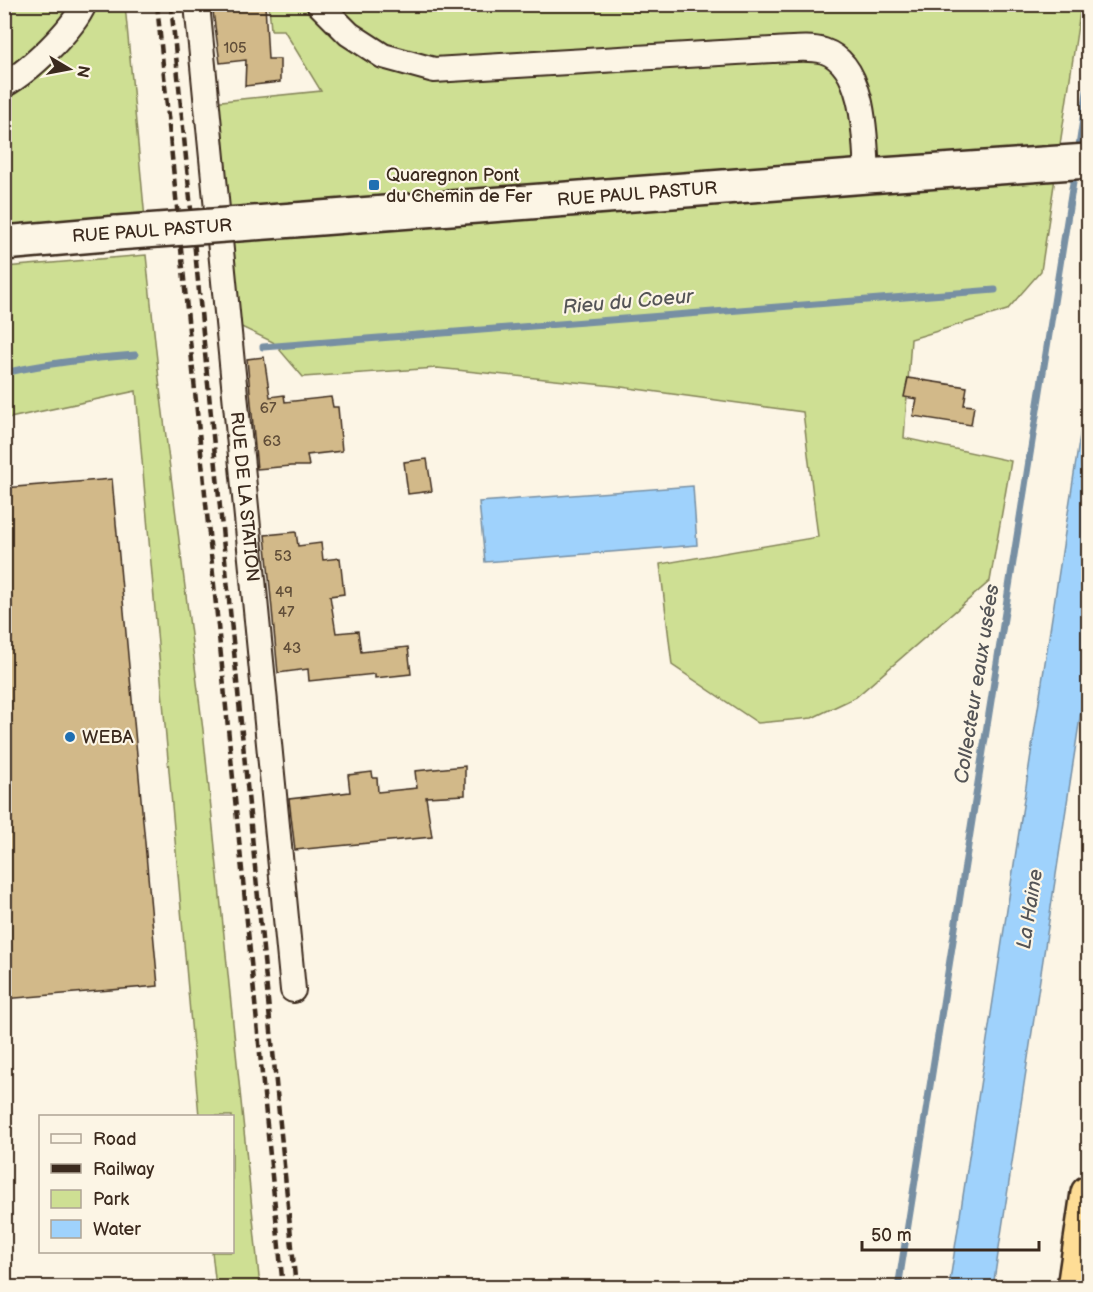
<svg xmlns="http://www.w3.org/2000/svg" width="1093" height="1292" font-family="'Balsamiq Sans',sans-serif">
  <rect width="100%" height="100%" fill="#fcf5e5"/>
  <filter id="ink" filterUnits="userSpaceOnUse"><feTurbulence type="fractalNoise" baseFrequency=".0167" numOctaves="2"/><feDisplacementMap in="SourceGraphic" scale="12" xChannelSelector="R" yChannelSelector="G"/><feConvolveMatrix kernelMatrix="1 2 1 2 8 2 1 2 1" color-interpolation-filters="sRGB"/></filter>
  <g filter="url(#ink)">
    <g fill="#cedf93" stroke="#848458" stroke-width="1.5">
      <path d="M 5,5 L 125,5 L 145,219 L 5,231 Z"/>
      <path d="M 269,5 L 1081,5 L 1041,271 L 1007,310 L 911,339 L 904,438 L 1011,461 L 990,581 L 856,697 L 812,718 L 758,723 L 672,665 L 660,564 L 818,537 L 803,412 L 614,386 L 437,368 L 303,377 L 273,342 L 233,323 L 212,102 L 321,91 L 284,30 L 271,30 Z"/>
      <path d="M 146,255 L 160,389 L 203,730 L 260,1287 L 216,1287 L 212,1252 L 232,1252 L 232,1116 L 199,1116 L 136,391 L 5,419 L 5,267 Z"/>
    </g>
    <g fill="#9fd2fc" stroke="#778fa3" stroke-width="1.5">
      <path d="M 1088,383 L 1088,665 L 993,1287 L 949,1287 Z"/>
      <path d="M 693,486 L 697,545 L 485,562 L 479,502 Z"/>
    </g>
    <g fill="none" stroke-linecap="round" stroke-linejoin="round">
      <g stroke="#778fa3" stroke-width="7">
        <path d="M 1078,153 L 1088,85"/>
        <path d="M 263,347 L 995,290"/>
        <path d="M 4,373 C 48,363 91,358 135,355"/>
        <path d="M 898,1288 L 1075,170"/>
      </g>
    </g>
    <g fill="#d2b989" stroke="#3b2a1e" stroke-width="1.5">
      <path d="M 212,4 L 265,4 L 268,59 L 280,59 L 280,82 L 245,86 L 246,60 L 220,63 Z"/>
      <path d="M 264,357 L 270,397 L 284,395 L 285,402 L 331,397 L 333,407 L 338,407 L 342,451 L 307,455 L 309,466 L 291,466 L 257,469 L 247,359 Z"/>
      <path d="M 908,378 L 967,387 L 964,405 L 974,406 L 971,425 L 913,416 L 917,399 L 904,397 Z"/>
      <path d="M 427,459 L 432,491 L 408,494 L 404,462 Z"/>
      <path d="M 112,479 L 158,986 L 4,999 L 4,488 Z"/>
      <path d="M 296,532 L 298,546 L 321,543 L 323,560 L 340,558 L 344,594 L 330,596 L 336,633 L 358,631 L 361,652 L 408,647 L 411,674 L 375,678 L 375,674 L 309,681 L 308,669 L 278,673 L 265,535 Z"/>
      <path d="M 465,766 L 465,795 L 426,797 L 432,837 L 295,850 L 289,799 L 350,792 L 348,775 L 372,772 L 373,778 L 377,778 L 378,792 L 417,788 L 415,771 Z"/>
    </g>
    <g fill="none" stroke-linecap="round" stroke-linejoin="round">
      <defs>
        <g id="street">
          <path id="s1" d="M 197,4 L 293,990"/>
          <path d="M 319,4 L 349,34 L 383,56 L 434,70 L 772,50 C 788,50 808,46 824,51 C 866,65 865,140 867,176"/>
          <path d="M 4,85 C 29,71 73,30 84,4"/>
        </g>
        <g id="secondary">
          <path id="s2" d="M 294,220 L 867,176 L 1088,161"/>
          <path d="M 4,243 L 117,233"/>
        </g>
        <path id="highway" d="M 1074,1288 L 1088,1193"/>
      </defs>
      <use href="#street" stroke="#3b2a1e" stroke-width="28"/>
      <use href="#secondary" stroke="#3b2a1e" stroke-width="38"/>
      <use href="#highway" stroke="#3b2a1e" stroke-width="38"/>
      <use href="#street" stroke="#fcf5e5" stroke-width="24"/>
      <use href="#secondary" stroke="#fcf5e5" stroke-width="33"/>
      <use href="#highway" stroke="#fedd96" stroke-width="33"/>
      <g stroke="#3b2a1e" stroke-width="4.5" stroke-dasharray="9 4.5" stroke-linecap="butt">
        <path d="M 157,4 L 283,1288"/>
        <path d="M 171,4 L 296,1288"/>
      </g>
      <defs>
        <path id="secondary-bridge" d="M 117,233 L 294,220"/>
      </defs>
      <use href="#secondary-bridge" stroke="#3b2a1e" stroke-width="38" stroke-linecap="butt"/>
      <use href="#secondary-bridge" stroke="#fcf5e5" stroke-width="33"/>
    </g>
  </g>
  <g fill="#1f6fb2" stroke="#fcf5e5" stroke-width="2">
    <rect x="368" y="179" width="12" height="12" rx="3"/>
    <circle cx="70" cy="737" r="6"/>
  </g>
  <g text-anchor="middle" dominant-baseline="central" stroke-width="4.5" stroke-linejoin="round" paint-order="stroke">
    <g font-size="15" fill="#614e39">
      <text x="235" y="48">105</text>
      <text x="268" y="408">67</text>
      <text x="272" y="441">63</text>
      <text x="283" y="556">53</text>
      <text x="284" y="592">49</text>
      <text x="286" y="612">47</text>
      <text x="292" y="648">43</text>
    </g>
    <g font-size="18" fill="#3b2a1e" stroke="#fcf5e5" text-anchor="start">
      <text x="386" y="175">Quaregnon Pont<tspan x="386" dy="21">du Chemin de Fer</tspan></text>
      <text x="82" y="737">WEBA</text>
    </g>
    <g font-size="18" fill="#3b2a1e" stroke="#fcf5e5">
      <text stroke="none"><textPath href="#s2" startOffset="344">RUE PAUL PASTUR</textPath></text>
      <text transform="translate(152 231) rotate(-4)">RUE PAUL PASTUR</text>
      <text stroke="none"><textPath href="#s1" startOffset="495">RUE DE LA STATION</textPath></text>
    </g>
    <g font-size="20" font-style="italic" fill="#545456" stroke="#fcf5e5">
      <text transform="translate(628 302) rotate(-5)">Rieu du Coeur</text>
      <text transform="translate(977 684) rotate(-81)">Collecteur eaux usées</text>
      <text transform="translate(1030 909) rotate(-81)">La Haine</text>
    </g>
  </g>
  <rect width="1093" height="1292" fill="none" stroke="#fcf5e5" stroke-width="24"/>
  <rect x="12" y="12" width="1069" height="1268" fill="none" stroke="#3b2a1e" stroke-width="2" filter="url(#ink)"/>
  <rect x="39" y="1115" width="195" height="138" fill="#fcf5e5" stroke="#afa495" stroke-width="1.5"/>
  <rect x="51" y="1134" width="30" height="9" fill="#fcf5e5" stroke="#afa495" stroke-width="1.5"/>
  <text x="93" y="1145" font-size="18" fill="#3b2a1e">Road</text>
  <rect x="51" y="1164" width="30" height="9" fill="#3b2a1e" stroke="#afa495" stroke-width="1.5"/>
  <text x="93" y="1175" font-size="18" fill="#3b2a1e">Railway</text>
  <rect x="51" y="1190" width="30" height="18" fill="#cedf93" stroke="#afa495" stroke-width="1.5"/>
  <text x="93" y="1205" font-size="18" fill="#3b2a1e">Park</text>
  <rect x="51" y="1220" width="30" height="18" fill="#9fd2fc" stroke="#afa495" stroke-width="1.5"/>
  <text x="93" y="1235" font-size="18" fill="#3b2a1e">Water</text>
  <g transform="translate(69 69) rotate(100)" stroke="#fcf5e5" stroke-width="4.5" paint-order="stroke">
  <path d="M0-4.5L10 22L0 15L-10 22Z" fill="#3b2a1e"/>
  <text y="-9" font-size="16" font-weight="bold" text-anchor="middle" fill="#3b2a1e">N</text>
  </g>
  <path d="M862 1241v9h177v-9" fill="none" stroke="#3b2a1e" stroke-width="3"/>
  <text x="871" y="1241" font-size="18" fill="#3b2a1e" stroke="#fcf5e5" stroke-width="4.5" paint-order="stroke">50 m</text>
</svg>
